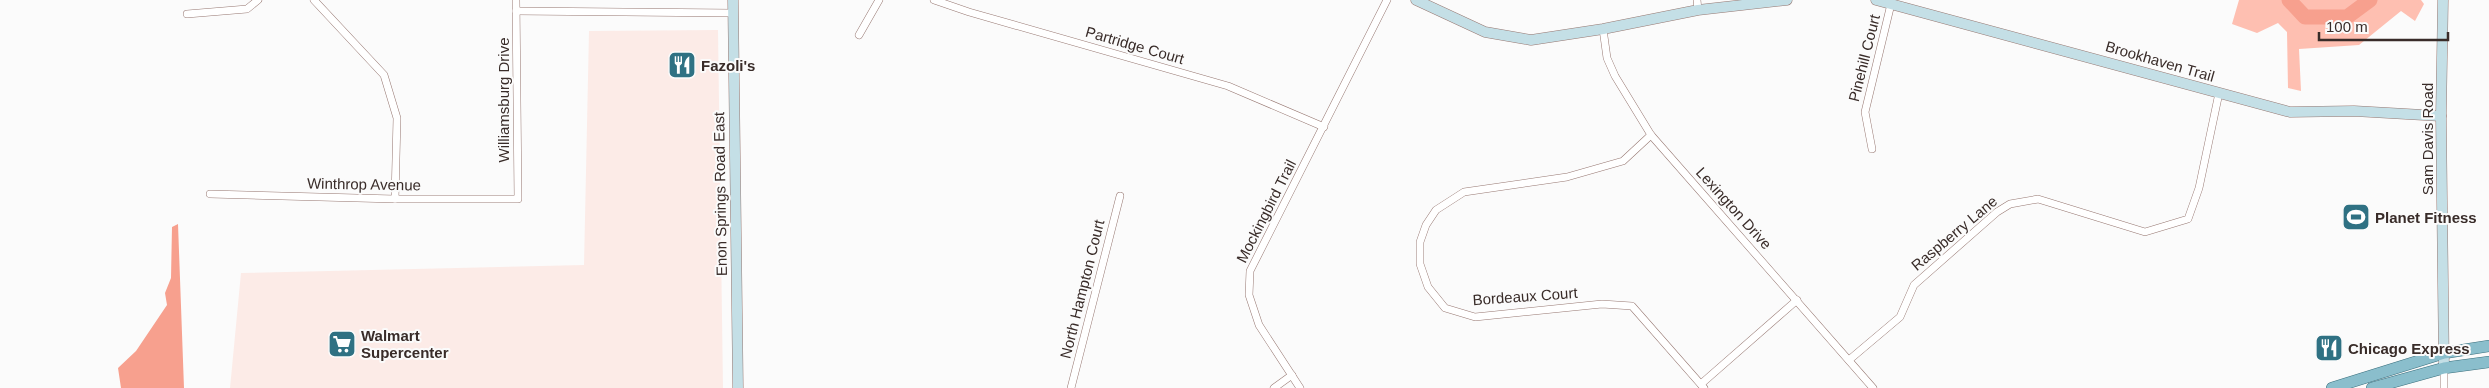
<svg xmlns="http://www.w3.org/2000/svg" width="2489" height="388" font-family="Helvetica,sans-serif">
  <rect width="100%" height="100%" fill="#fbfbfb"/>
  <path fill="#fcebe7" d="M 718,30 L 723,388 L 230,388 L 241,273 L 584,265 L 589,31 Z"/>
  <path fill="#febfb1" d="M 2239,0 L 2421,0 L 2424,4 L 2415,21 L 2401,11 L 2359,45 L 2299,49 L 2301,91 L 2288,88 L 2287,32 L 2278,23 L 2257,33 L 2232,24 Z"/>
  <path fill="#f7a08e" d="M 178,224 L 184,388 L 121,388 L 118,368 L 136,351 L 167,305 L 165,293 L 171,278 L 172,227 Z"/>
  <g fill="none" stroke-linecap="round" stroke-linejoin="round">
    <path stroke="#f7a08e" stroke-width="15" d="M 2289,0 L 2305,17 L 2347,17 L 2370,0"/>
    <defs>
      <g id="street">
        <path d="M 314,0 L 384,75 L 397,118 L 395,199"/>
        <path d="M 934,0 L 969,12 L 1228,86 L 1324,127"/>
        <path d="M 1697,0 L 1698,10"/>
        <path d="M 516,11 L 733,13"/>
        <path d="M 187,14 L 247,9 L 258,0"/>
        <path d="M 1603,29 L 1607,58 L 1615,76 L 1651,135 L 1873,388"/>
        <path d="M 859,35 L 879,0"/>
        <path d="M 1651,135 L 1623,161 L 1567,177 L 1464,192 L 1436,210 L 1426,225 L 1420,242 L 1420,264 L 1428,287 L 1445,308 L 1475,317 L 1602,304 L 1632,306 L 1704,388"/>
        <path d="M 1872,149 L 1865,112 L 1891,4"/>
        <path d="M 210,194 L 395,199 L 518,199 L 516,0"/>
        <path d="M 1849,360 L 1900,317 L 1914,285 L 1997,212 L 2010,204 L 2038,199 L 2145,232 L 2188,219 L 2199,188 L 2219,93"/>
        <path d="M 1701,384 L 1797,300"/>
        <path d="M 1071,388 L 1120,196"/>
        <path d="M 1274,388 L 1292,375"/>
        <path d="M 1300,388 L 1259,325 L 1249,295 L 1250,271 L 1387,0"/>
        <path d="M 2444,388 L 2444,368"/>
      </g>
      <g id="secondary">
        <path d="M 733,0 L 738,388"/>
        <path d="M 1416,0 L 1485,32 L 1531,40 L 1603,29 L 1698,10 L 1787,0"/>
        <path d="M 1876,0 L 2290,112 L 2354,111 L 2441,116"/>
        <path d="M 2443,0 L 2441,116 L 2444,368"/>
      </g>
      <g id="primary">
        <path d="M 2332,388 L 2444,353 L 2489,346"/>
        <path d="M 2372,388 L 2444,368 L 2489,362"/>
      </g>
    </defs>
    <use href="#street" stroke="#977872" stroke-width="8"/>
    <use href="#secondary" stroke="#977872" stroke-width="11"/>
    <use href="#primary" stroke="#3b6f7d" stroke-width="12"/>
    <use href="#street" stroke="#fff" stroke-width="7"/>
    <use href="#secondary" stroke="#c4dfe6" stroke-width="10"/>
    <use href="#primary" stroke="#8abecc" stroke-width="11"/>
  </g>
  <defs>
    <symbol id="restaurant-square" viewBox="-11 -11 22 22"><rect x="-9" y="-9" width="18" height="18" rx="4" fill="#2f7183" stroke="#fbfbfb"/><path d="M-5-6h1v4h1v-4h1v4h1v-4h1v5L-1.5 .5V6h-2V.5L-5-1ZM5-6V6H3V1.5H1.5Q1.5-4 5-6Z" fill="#fff"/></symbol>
    <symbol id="stadium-square" viewBox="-11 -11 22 22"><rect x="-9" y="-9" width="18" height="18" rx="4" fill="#2f7183" stroke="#fbfbfb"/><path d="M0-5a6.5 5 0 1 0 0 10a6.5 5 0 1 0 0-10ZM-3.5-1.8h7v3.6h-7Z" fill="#fff"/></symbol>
    <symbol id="supermarket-square" viewBox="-11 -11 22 22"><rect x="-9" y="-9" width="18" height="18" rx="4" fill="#2f7183" stroke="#fbfbfb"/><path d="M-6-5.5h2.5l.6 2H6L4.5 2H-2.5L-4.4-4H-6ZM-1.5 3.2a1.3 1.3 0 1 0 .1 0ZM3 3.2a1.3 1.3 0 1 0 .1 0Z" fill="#fff"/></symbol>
  </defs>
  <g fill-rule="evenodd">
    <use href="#restaurant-square" x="666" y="49" width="32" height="32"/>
    <use href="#stadium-square" x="2340" y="201" width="32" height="32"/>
    <use href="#supermarket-square" x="326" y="328" width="32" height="32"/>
    <use href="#restaurant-square" x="2313" y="332" width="32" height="32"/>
  </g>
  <g text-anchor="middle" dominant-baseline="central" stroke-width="4" stroke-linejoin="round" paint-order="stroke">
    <g font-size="15" fill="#392c29" stroke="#fbfbfb">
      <text transform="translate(1135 45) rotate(16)">Partridge Court</text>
      <text transform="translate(1864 58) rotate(-76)">Pinehill Court</text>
      <text transform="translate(2160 61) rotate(16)">Brookhaven Trail</text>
      <text transform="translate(503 100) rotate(-90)">Williamsburg Drive</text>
      <text transform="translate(2427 139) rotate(-90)">Sam Davis Road</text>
      <text transform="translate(364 184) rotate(1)">Winthrop Avenue</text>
      <text transform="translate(720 194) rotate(-91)">Enon Springs Road East</text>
      <text transform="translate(1734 208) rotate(48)">Lexington Drive</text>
      <text transform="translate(1266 211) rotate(-63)">Mockingbird Trail</text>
      <text transform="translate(1954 233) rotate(-40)">Raspberry Lane</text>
      <text transform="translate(1082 289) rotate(-76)">North Hampton Court</text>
      <text transform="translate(1525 296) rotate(-4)">Bordeaux Court</text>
    </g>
    <g font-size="15" font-weight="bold" fill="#392c29" stroke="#fbfbfb" text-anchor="start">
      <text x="701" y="65">Fazoli's</text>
      <text x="2375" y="217">Planet Fitness</text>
      <text x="361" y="335">Walmart<tspan x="361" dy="17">Supercenter</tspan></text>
      <text x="2348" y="348">Chicago Express</text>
    </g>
  </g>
  <path d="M2319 32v8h129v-8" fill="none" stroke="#392c29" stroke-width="2.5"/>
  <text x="2326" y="32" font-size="15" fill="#392c29" stroke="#fbfbfb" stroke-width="4" paint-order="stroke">100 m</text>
</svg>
